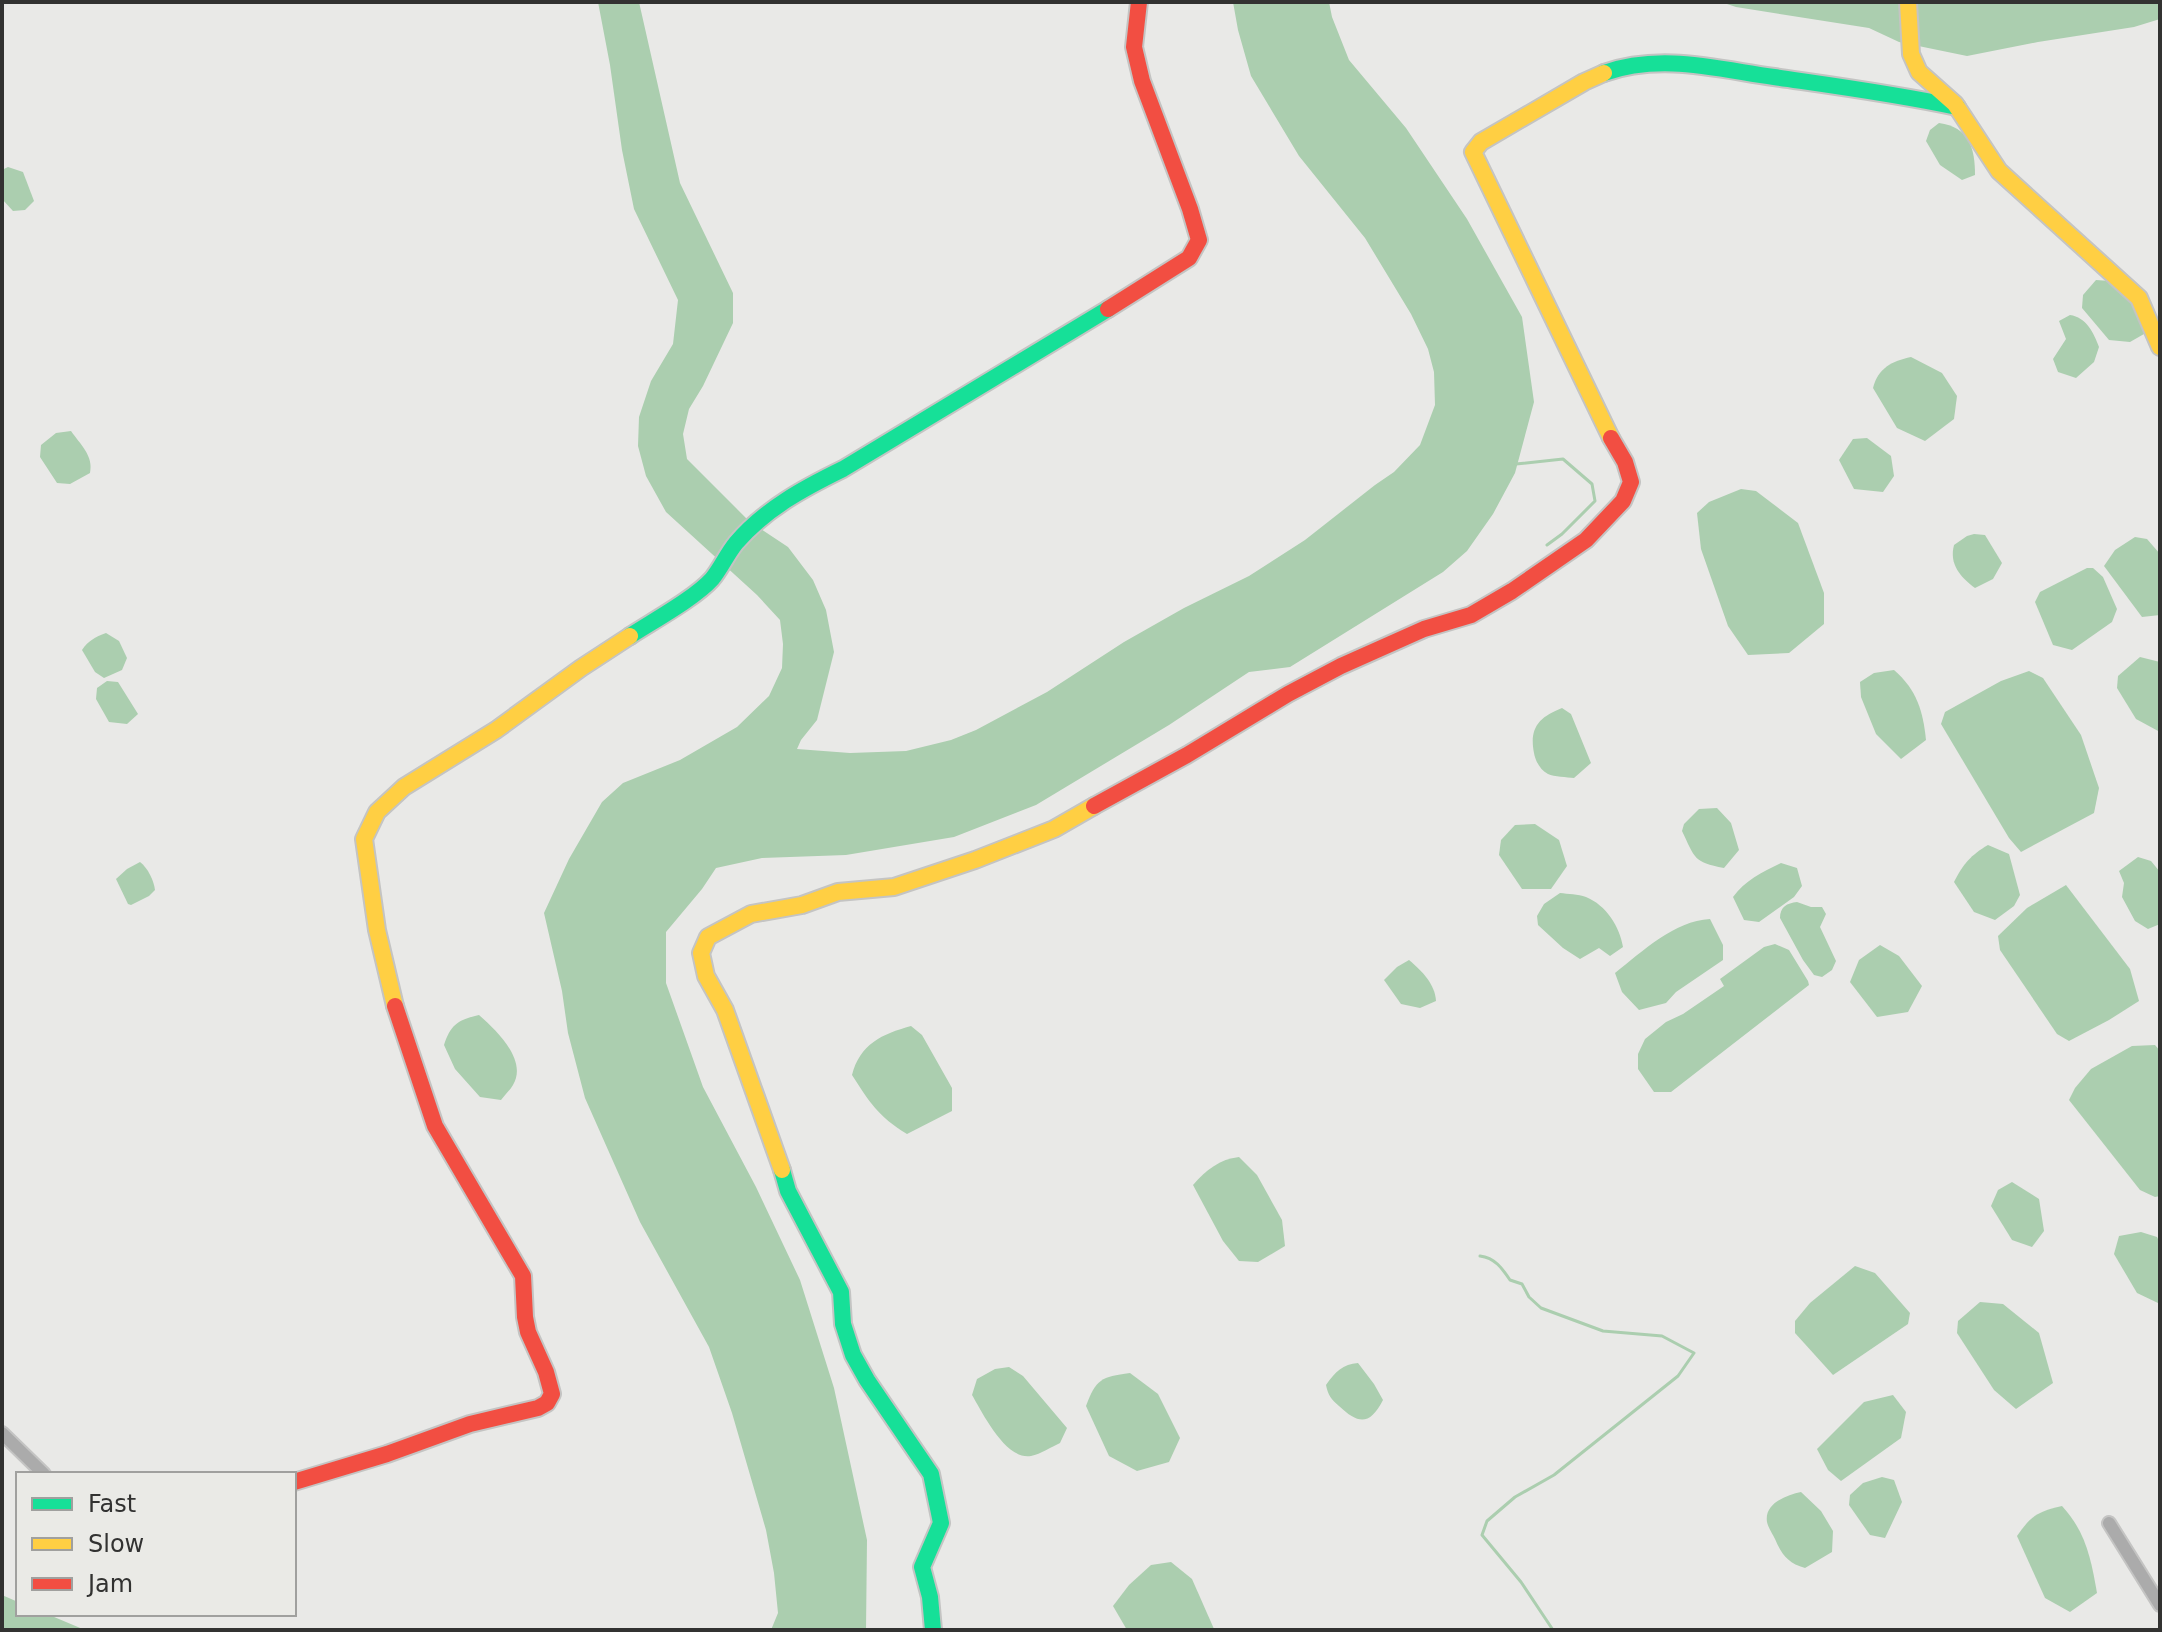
<svg xmlns="http://www.w3.org/2000/svg" width="2162" height="1632" font-family="'DejaVu Sans',sans-serif">
  <rect width="100%" height="100%" fill="#e9e9e7"/>
  <g fill="#abceaf">
    <path d="M 598,2 L 639,2 L 680,183 L 733,293 L 733,323 L 703,386 L 689,409 L 683,434 L 687,459 L 749,521 L 788,547 L 813,580 L 826,610 L 834,652 L 817,720 L 801,740 L 797,749 L 850,753 L 906,751 L 951,740 L 976,730 L 1047,692 L 1124,642 L 1184,608 L 1249,576 L 1305,540 L 1375,485 L 1394,472 L 1420,445 L 1435,405 L 1434,372 L 1428,349 L 1411,314 L 1365,238 L 1299,156 L 1251,76 L 1238,30 L 1233,2 L 1329,2 L 1332,17 L 1349,60 L 1406,128 L 1467,219 L 1522,317 L 1534,402 L 1515,473 L 1493,514 L 1467,551 L 1443,572 L 1290,667 L 1249,672 L 1169,725 L 1036,805 L 954,837 L 846,855 L 762,858 L 716,868 L 702,889 L 666,932 L 666,983 L 703,1087 L 756,1187 L 800,1280 L 834,1388 L 867,1540 L 866,1630 L 771,1630 L 778,1613 L 774,1573 L 766,1530 L 732,1413 L 709,1347 L 640,1222 L 585,1098 L 568,1033 L 562,991 L 544,913 L 569,859 L 602,802 L 623,783 L 680,760 L 737,727 L 769,696 L 782,668 L 783,644 L 780,620 L 757,595 L 666,512 L 646,476 L 638,446 L 639,417 L 651,381 L 673,344 L 678,300 L 634,209 L 622,150 L 610,65 Z"/>
    <path d="M 1721,2 L 2160,2 L 2160,19 L 2134,27 L 2038,42 L 1967,56 L 1899,42 L 1869,28 L 1736,7 Z"/>
    <path d="M 1939,123 C 1969,127 1975,148 1975,175 L 1962,180 L 1940,165 L 1926,141 L 1930,130 Z"/>
    <path d="M 8,167 L 23,172 L 34,201 L 25,210 L 13,211 L 2,199 L 2,170 Z"/>
    <path d="M 2096,280 L 2110,281 L 2133,299 L 2145,321 L 2144,334 L 2130,342 L 2109,340 L 2082,308 L 2083,295 Z"/>
    <path d="M 2070,315 C 2086,317 2094,333 2099,347 L 2094,362 L 2076,378 L 2058,372 L 2053,359 L 2066,339 L 2059,321 Z"/>
    <path d="M 1911,357 L 1942,373 L 1957,396 L 1954,419 L 1925,441 L 1897,428 L 1873,388 C 1878,368 1892,361 1911,357 Z"/>
    <path d="M 71,431 C 80,444 94,456 90,473 L 70,484 L 57,483 L 40,457 L 41,445 L 56,433 Z"/>
    <path d="M 1867,438 L 1891,456 L 1894,476 L 1883,492 L 1854,489 L 1839,460 L 1853,439 Z"/>
    <path d="M 1741,489 L 1756,491 L 1798,523 L 1824,593 L 1824,624 L 1789,653 L 1748,655 L 1728,626 L 1701,549 L 1697,513 L 1709,502 Z"/>
    <path d="M 1974,534 L 1985,535 L 2002,563 L 1993,579 L 1975,588 C 1960,577 1949,564 1954,545 L 1967,536 Z"/>
    <path d="M 2135,537 L 2147,539 L 2160,554 L 2160,615 L 2142,617 L 2104,566 L 2115,550 Z"/>
    <path d="M 2087,568 L 2093,568 L 2103,577 L 2117,609 L 2112,622 L 2072,650 L 2053,645 L 2035,602 L 2040,592 Z"/>
    <path d="M 106,633 L 119,641 L 127,658 L 122,670 L 104,678 L 95,672 L 82,650 C 88,641 95,637 106,633 Z"/>
    <path d="M 2140,657 L 2160,662 L 2160,732 L 2136,719 L 2117,688 L 2118,676 Z"/>
    <path d="M 1894,670 C 1917,690 1923,711 1926,740 L 1901,759 L 1876,734 L 1861,697 L 1860,682 L 1874,673 Z"/>
    <path d="M 2029,671 L 2043,678 L 2081,735 L 2099,788 L 2094,813 L 2021,852 L 2009,838 L 1941,724 L 1945,712 L 2001,681 Z"/>
    <path d="M 107,681 L 118,682 L 138,714 L 127,724 L 109,722 L 96,699 L 97,688 Z"/>
    <path d="M 1562,708 L 1571,714 L 1591,763 L 1574,778 C 1567,777 1554,777 1548,774 C 1540,770 1535,760 1534,753 C 1529,728 1539,717 1562,708 Z"/>
    <path d="M 1717,808 L 1731,823 L 1739,850 L 1724,868 C 1693,862 1695,858 1682,831 L 1684,824 L 1699,809 Z"/>
    <path d="M 1535,824 L 1559,840 L 1567,866 L 1551,889 L 1522,889 L 1499,855 L 1501,840 L 1515,825 Z"/>
    <path d="M 1988,845 L 2009,854 L 2020,895 L 2014,906 L 1995,920 L 1974,912 L 1954,882 C 1963,864 1971,855 1988,845 Z"/>
    <path d="M 2138,857 L 2151,861 L 2160,872 L 2160,924 L 2148,929 L 2135,921 L 2122,897 L 2124,883 L 2119,871 Z"/>
    <path d="M 140,862 C 148,868 154,881 155,890 L 149,896 L 131,905 L 128,904 L 116,879 L 127,869 Z"/>
    <path d="M 1781,863 L 1797,868 L 1802,886 L 1794,897 L 1759,922 L 1744,920 L 1733,897 C 1745,880 1763,872 1781,863 Z"/>
    <path d="M 2066,885 L 2130,969 L 2139,1001 L 2109,1020 L 2069,1041 L 2057,1034 L 2000,950 L 1998,936 L 2027,908 Z"/>
    <path d="M 1560,893 C 1568,894 1578,894 1586,897 C 1606,905 1620,927 1623,947 L 1610,956 L 1599,948 L 1580,959 L 1563,948 L 1538,925 L 1537,916 L 1544,904 Z"/>
    <path d="M 1797,902 L 1811,907 L 1822,907 L 1826,914 L 1820,927 L 1836,961 L 1832,970 L 1822,977 L 1814,975 L 1803,960 L 1780,918 C 1780,907 1787,903 1797,902 Z"/>
    <path d="M 1710,919 L 1723,945 L 1723,960 L 1676,992 L 1666,1003 L 1639,1010 L 1622,992 L 1615,973 C 1643,951 1674,921 1710,919 Z"/>
    <path d="M 1775,944 L 1789,950 L 1808,981 L 1809,985 L 1671,1092 L 1654,1092 L 1638,1069 L 1638,1054 L 1645,1039 L 1666,1022 L 1683,1014 L 1724,986 L 1720,979 L 1764,947 Z"/>
    <path d="M 1880,945 L 1899,956 L 1922,986 L 1908,1012 L 1877,1017 L 1850,982 L 1859,960 Z"/>
    <path d="M 1409,960 C 1422,971 1435,984 1436,1001 L 1420,1008 L 1401,1004 L 1384,980 L 1397,967 Z"/>
    <path d="M 479,1015 C 496,1030 528,1060 513,1085 C 510,1090 505,1095 501,1100 L 480,1097 L 455,1069 L 444,1045 C 451,1024 458,1020 479,1015 Z"/>
    <path d="M 911,1026 L 922,1035 L 952,1088 L 952,1111 L 907,1134 C 878,1116 870,1103 852,1075 C 860,1044 882,1034 911,1026 Z"/>
    <path d="M 2155,1045 L 2160,1051 L 2160,1196 L 2155,1197 L 2140,1190 L 2069,1100 L 2075,1088 L 2091,1069 L 2132,1046 Z"/>
    <path d="M 1239,1157 L 1257,1175 L 1282,1220 L 1285,1246 L 1258,1262 L 1239,1261 L 1223,1241 L 1193,1185 C 1206,1170 1220,1159 1239,1157 Z"/>
    <path d="M 2012,1182 L 2039,1199 L 2044,1231 L 2032,1247 L 2012,1240 L 1991,1206 L 1998,1190 Z"/>
    <path d="M 2141,1232 L 2157,1237 L 2160,1243 L 2160,1301 L 2158,1303 L 2137,1293 L 2114,1254 L 2119,1236 Z"/>
    <path d="M 1855,1266 L 1875,1273 L 1910,1313 L 1908,1324 L 1833,1375 L 1795,1333 L 1795,1321 L 1810,1303 Z"/>
    <path d="M 1980,1302 L 2003,1304 L 2039,1333 L 2053,1383 L 2016,1409 L 1994,1390 L 1957,1333 L 1958,1321 Z"/>
    <path d="M 1358,1363 L 1374,1384 L 1383,1400 C 1370,1425 1359,1425 1339,1406 C 1331,1399 1328,1395 1326,1385 C 1335,1372 1343,1364 1358,1363 Z"/>
    <path d="M 1009,1367 L 1023,1376 L 1067,1428 L 1060,1443 C 1051,1447 1041,1454 1031,1456 C 1006,1461 982,1412 972,1395 L 977,1379 L 995,1369 Z"/>
    <path d="M 1130,1373 L 1158,1394 L 1180,1438 L 1169,1462 L 1137,1471 L 1109,1456 L 1086,1406 C 1096,1379 1101,1377 1130,1373 Z"/>
    <path d="M 1893,1395 L 1906,1412 L 1901,1438 L 1841,1481 L 1828,1470 L 1817,1449 L 1864,1402 Z"/>
    <path d="M 1882,1477 L 1894,1480 L 1902,1502 L 1885,1538 L 1870,1535 L 1849,1505 L 1850,1495 L 1863,1483 Z"/>
    <path d="M 1801,1492 L 1821,1511 L 1833,1531 L 1832,1552 L 1805,1568 C 1788,1563 1782,1555 1775,1539 C 1773,1535 1768,1527 1767,1522 C 1764,1503 1787,1495 1801,1492 Z"/>
    <path d="M 2062,1506 C 2086,1532 2091,1559 2097,1593 L 2070,1612 L 2045,1598 L 2017,1536 C 2032,1515 2037,1512 2062,1506 Z"/>
    <path d="M 1171,1562 L 1192,1579 L 1214,1629 L 1127,1630 L 1113,1606 L 1129,1585 L 1151,1565 Z"/>
    <path d="M 2,1595 L 18,1602 L 18,1614 L 47,1614 L 85,1630 L 2,1630 Z"/>
  </g>
  <g fill="none" stroke-linecap="round" stroke-linejoin="round">
    <g stroke="#abceaf" stroke-width="3">
      <path d="M 1516,464 L 1563,459 L 1592,484 L 1595,501 L 1562,534 L 1547,545"/>
      <path d="M 1480,1256 C 1495,1258 1502,1268 1510,1280 L 1522,1284 L 1529,1297 L 1541,1308 L 1603,1331 L 1662,1336 L 1694,1353 L 1678,1376 L 1554,1475 L 1515,1497 L 1487,1521 L 1482,1535 L 1521,1582 L 1553,1630"/>
    </g>
    <defs>
      <g id="street">
        <path d="M 2,1433 L 44,1474"/>
        <path d="M 2109,1523 L 2160,1605"/>
      </g>
      <g id="fast">
        <path d="M 1604,73 C 1661,53 1717,69 1774,77 C 1836,86 1897,94 1957,107"/>
        <path d="M 630,636 C 653,621 695,598 712,579 C 721,568 727,554 736,543 C 765,509 804,488 843,469 L 1108,309"/>
        <path d="M 782,1170 L 788,1191 L 841,1292 L 843,1324 L 853,1355 L 867,1380 L 931,1474 L 941,1523 L 922,1567 L 930,1597 L 933,1630"/>
      </g>
      <g id="slow">
        <path d="M 1908,2 L 1911,54 L 1919,72 L 1955,104 L 1999,171 L 2139,298 L 2160,347"/>
        <path d="M 1604,73 L 1584,82 L 1481,142 L 1473,152 L 1611,438"/>
        <path d="M 395,1006 L 377,930 L 364,839 L 377,812 L 404,787 L 496,730 L 581,668 L 630,636"/>
        <path d="M 782,1170 L 725,1010 L 706,976 L 701,953 L 708,937 L 751,914 L 802,905 L 838,892 L 894,887 L 975,860 L 1054,829 L 1094,806"/>
      </g>
      <g id="jam">
        <path d="M 1108,309 L 1189,258 L 1199,240 L 1190,209 L 1142,81 L 1134,47 L 1139,2"/>
        <path d="M 1094,806 L 1187,755 L 1288,694 L 1341,666 L 1424,629 L 1471,615 L 1512,591 L 1586,540 L 1623,501 L 1631,482 L 1625,462 L 1611,438"/>
        <path d="M 294,1482 L 387,1454 L 470,1424 L 538,1408 L 547,1403 L 552,1394 L 546,1372 L 528,1332 L 525,1317 L 523,1276 L 435,1126 L 395,1006"/>
      </g>
    </defs>
    <use href="#street" stroke="#c4c4c3" stroke-width="16"/>
    <use href="#fast" stroke="#c4c4c3" stroke-width="20"/>
    <use href="#slow" stroke="#c4c4c3" stroke-width="20"/>
    <use href="#jam" stroke="#c4c4c3" stroke-width="20"/>
    <use href="#street" stroke="#ababab" stroke-width="12"/>
    <use href="#fast" stroke="#16e098" stroke-width="16"/>
    <use href="#slow" stroke="#ffcf43" stroke-width="16"/>
    <use href="#jam" stroke="#f24e42" stroke-width="16"/>
  </g>
  <rect width="2162" height="1632" fill="none" stroke="#323231" stroke-width="8"/>
  <rect x="16" y="1472" width="280" height="144" fill="#eaeae6" stroke="#a0a09e" stroke-width="2"/>
  <rect x="32" y="1498" width="40" height="12" fill="#16e098" stroke="#a0a09e" stroke-width="2"/>
  <text x="88" y="1512" font-size="24" fill="#323231">Fast</text>
  <rect x="32" y="1538" width="40" height="12" fill="#ffcf43" stroke="#a0a09e" stroke-width="2"/>
  <text x="88" y="1552" font-size="24" fill="#323231">Slow</text>
  <rect x="32" y="1578" width="40" height="12" fill="#f24e42" stroke="#a0a09e" stroke-width="2"/>
  <text x="88" y="1592" font-size="24" fill="#323231">Jam</text>
</svg>
